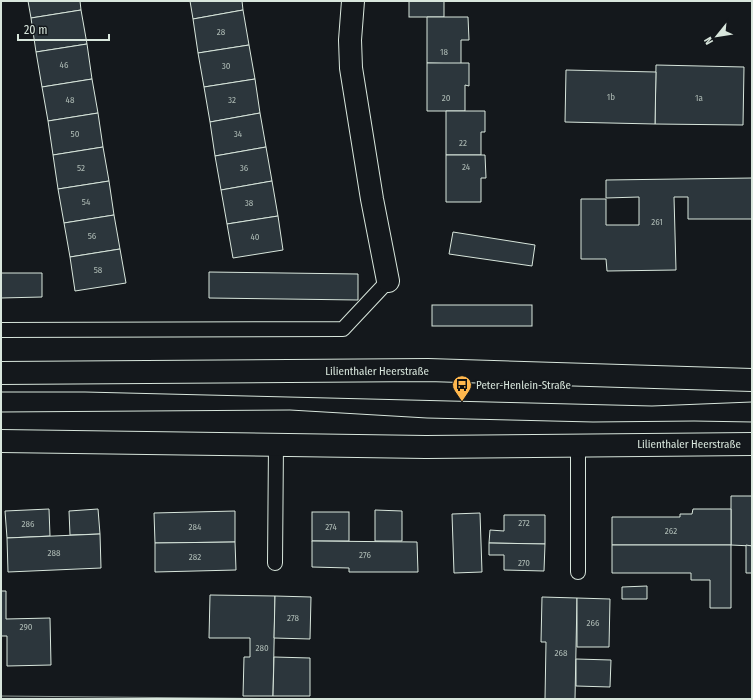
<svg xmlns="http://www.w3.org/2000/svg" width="753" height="700" font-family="'Fira Sans Condensed',sans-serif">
  <rect width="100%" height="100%" fill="#14181c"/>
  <path fill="#202428" stroke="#939e99" d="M 1,696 L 312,699 L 1,699 Z"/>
  <g fill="#2c363c" stroke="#d8e6dc">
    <path d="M 28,1 L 80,1 L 81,10 L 31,18 Z"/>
    <path d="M 190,1 L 242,1 L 243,10 L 193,19 Z"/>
    <rect x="409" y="1" width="35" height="16"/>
    <path d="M 81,10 L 87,44 L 36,52 L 31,18 Z"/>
    <path d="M 243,10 L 249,45 L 198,53 L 193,19 Z"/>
    <path d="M 427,17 L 468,17 L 469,40 L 461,40 L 461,64 L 427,63 Z"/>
    <path d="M 87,44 L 92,79 L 42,87 L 36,52 Z"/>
    <path d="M 249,45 L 255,79 L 204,87 L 198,53 Z"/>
    <path d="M 427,63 L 469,63 L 469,86 L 465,85 L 465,111 L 427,111 Z"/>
    <path d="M 656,65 L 744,67 L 743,125 L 655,124 Z"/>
    <path d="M 566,70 L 656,72 L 655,124 L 565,122 Z"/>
    <path d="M 92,79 L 98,113 L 48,121 L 42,87 Z"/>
    <path d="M 255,79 L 260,113 L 210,122 L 204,87 Z"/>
    <path d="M 446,111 L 485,111 L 485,132 L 481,132 L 481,155 L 446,155 Z"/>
    <path d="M 98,113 L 103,147 L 53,155 L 48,121 Z"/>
    <path d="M 260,113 L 266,147 L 215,156 L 210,122 Z"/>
    <path d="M 103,147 L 109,181 L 58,189 L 53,155 Z"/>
    <path d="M 266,147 L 272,181 L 221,190 L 215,156 Z"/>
    <path d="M 446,155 L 485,155 L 486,178 L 481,178 L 481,202 L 446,202 Z"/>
    <path d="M 752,178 L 752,219 L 688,219 L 688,197 L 674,197 L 676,270 L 607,271 L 606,259 L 581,259 L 581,199 L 606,199 L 606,225 L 639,225 L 639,197 L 606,198 L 606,180 Z"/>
    <path d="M 109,181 L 114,215 L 64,223 L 58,189 Z"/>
    <path d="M 272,181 L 278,216 L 227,224 L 221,190 Z"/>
    <path d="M 114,215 L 120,249 L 70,257 L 64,223 Z"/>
    <path d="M 278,216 L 283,250 L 233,258 L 227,224 Z"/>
    <path d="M 453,232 L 535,245 L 532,266 L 449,254 Z"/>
    <path d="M 120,249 L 126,283 L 75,291 L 70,257 Z"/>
    <path d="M 209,272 L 358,274 L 358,300 L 209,298 Z"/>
    <path d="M 1,273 L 42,273 L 42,297 L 1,298 Z"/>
    <rect x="432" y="305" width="100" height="21"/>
    <path d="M 731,496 L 752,496 L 752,546 L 731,545 Z"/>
    <path d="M 49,509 L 50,536 L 7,538 L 5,511 Z"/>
    <path d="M 98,509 L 100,534 L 70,535 L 69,511 Z"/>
    <path d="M 693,509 L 731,509 L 731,545 L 612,545 L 612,517 L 680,517 L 680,514 L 692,514 Z"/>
    <path d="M 375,510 L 402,511 L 402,541 L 375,541 Z"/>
    <path d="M 235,511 L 235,542 L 155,543 L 154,513 Z"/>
    <rect x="312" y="512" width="37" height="29"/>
    <path d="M 480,513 L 482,572 L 454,573 L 452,514 Z"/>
    <path d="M 504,515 L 545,515 L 545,544 L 489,543 L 490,530 L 504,531 Z"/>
    <path d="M 100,534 L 101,568 L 8,572 L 7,538 Z"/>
    <path d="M 312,541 L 417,542 L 418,572 L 349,572 L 349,568 L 312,567 Z"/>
    <path d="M 235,542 L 236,570 L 155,572 L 155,543 Z"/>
    <path d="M 489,543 L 545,544 L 544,571 L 504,570 L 504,555 L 489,555 Z"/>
    <path d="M 612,545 L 731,545 L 731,608 L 710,608 L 710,580 L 691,580 L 691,573 L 612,573 Z"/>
    <path d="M 746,545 L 752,546 L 752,573 L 746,573 Z"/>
    <path d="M 647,586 L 647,599 L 622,599 L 622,587 Z"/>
    <path d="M 1,591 L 6,591 L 6,619 L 50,618 L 51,665 L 7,666 L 7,636 L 1,636 Z"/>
    <path d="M 210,595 L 275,596 L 273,696 L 243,696 L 244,657 L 250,657 L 250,638 L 209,638 Z"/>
    <path d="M 275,596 L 311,597 L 310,639 L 274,638 Z"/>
    <path d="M 542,597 L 577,598 L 575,699 L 545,699 L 546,642 L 541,642 Z"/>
    <path d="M 577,598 L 610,599 L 609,647 L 577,647 Z"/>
    <path d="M 274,657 L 310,658 L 310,696 L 273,696 Z"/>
    <path d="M 576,659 L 611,660 L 610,687 L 576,686 Z"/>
  </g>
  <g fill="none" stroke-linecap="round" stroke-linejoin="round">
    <defs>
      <g id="lane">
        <path d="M 1,330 L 343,329 L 388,281"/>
        <path d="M 275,563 L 276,444"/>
        <path d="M 578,572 L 578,445"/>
      </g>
      <path id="street" d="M 353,1 L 350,40 L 351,68 L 372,199 L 388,281"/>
      <g id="secondary">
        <path d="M 1,373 L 428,370 L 752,380"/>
        <path d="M 1,441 L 426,447 L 752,444"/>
      </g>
    </defs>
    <use href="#lane" stroke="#d8e6dc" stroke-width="16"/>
    <use href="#street" stroke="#d8e6dc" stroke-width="24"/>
    <use href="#secondary" stroke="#d8e6dc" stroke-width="24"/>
    <use href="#lane" stroke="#14181c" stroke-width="14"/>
    <use href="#street" stroke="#14181c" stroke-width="22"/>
    <use href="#secondary" stroke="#14181c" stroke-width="22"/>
    <g stroke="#d8e6dc" stroke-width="1">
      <path d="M 1,392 L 85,392 L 652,406 L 752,402"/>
      <path d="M 1,412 L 290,410 L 427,418 L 593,422 L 694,421 L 752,422"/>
    </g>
  </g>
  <defs>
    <symbol id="bus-pin" viewBox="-11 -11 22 30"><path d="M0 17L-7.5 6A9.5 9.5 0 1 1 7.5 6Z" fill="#ffb74d" stroke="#14181c"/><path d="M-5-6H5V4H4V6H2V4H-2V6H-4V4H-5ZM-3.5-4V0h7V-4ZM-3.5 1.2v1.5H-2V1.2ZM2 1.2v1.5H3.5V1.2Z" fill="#111"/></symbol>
  </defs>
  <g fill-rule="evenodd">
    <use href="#bus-pin" x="451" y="374" width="22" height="30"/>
  </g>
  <g text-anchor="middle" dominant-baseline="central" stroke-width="3" stroke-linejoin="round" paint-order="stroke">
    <g font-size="9" fill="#adbab4">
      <text x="221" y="32">28</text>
      <text x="444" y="52">18</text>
      <text x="64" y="65">46</text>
      <text x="226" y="66">30</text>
      <text x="611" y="97">1b</text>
      <text x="446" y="98">20</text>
      <text x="699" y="98">1a</text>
      <text x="70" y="100">48</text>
      <text x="232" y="100">32</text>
      <text x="75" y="134">50</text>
      <text x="238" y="134">34</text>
      <text x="463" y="143">22</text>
      <text x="466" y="167">24</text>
      <text x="81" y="168">52</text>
      <text x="244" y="168">36</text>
      <text x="86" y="202">54</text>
      <text x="249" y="203">38</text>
      <text x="657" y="222">261</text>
      <text x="92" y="236">56</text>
      <text x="255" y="237">40</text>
      <text x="98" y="270">58</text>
      <text x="524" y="523">272</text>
      <text x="28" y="524">286</text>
      <text x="195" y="527">284</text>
      <text x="331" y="527">274</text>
      <text x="671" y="531">262</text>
      <text x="54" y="553">288</text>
      <text x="365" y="555">276</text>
      <text x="195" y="557">282</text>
      <text x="524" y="563">270</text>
      <text x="293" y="618">278</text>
      <text x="593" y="623">266</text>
      <text x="26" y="627">290</text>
      <text x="262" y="648">280</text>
      <text x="561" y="653">268</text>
    </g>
    <g font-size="11" fill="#d8e6dc" stroke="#14181c">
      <text x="377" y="371">Lilienthaler Heerstraße</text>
      <text x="689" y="444">Lilienthaler Heerstraße</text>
    </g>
    <g font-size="11" fill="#d8e6dc" stroke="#14181c" text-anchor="start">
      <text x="476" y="385">Peter-Henlein-Straße</text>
    </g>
  </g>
  <rect width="753" height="700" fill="none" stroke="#d8e6dc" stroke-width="4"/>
  <g transform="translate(717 36) rotate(240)" stroke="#14181c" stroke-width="3" paint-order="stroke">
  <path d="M0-3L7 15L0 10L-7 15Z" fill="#d8e6dc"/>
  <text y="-6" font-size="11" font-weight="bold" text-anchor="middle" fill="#d8e6dc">N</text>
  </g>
  <path d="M18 34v6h91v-6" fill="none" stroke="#d8e6dc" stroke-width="2"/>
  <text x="24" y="34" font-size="12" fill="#d8e6dc" stroke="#14181c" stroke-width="3" paint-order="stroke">20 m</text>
</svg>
